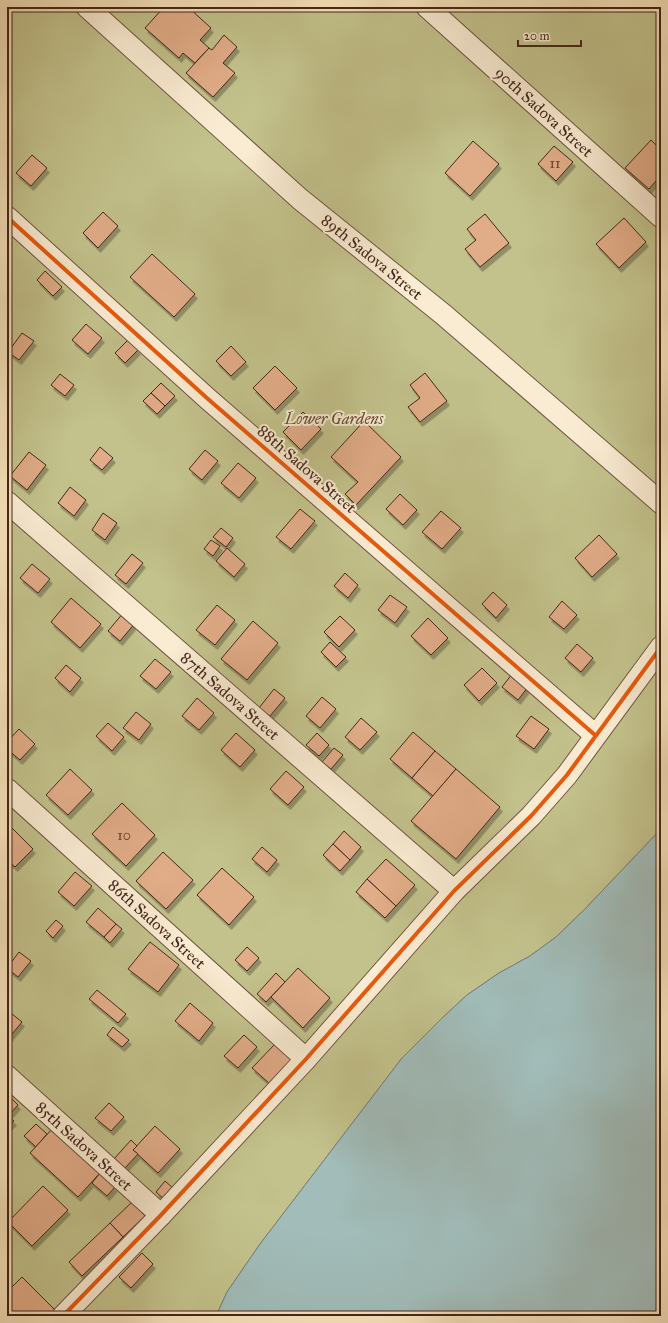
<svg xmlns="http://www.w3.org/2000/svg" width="668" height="1323" font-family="'IM FELL Great Primer',serif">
  <defs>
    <filter id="shadow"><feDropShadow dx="2.5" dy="4.5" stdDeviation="0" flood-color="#0004"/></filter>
  </defs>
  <rect width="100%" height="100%" fill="#f7e2bb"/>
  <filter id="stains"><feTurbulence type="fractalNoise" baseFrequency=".005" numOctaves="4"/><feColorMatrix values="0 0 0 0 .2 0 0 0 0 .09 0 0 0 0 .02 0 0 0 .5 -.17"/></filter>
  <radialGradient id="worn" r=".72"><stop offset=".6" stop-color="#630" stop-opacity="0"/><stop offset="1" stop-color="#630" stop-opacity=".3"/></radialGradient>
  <path fill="#c3c28c" stroke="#847454" d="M 7,7 L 661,7 L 661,829 L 585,909 L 556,937 L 530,956 L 499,973 L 467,995 L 441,1019 L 402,1058 L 260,1244 L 227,1292 L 216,1316 L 7,1316 Z"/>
  <path fill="#a1bcb9" stroke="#7c807a" d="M 661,829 L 661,1316 L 216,1316 L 227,1292 L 260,1244 L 402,1058 L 441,1019 L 467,995 L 499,973 L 530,956 L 556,937 L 585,909 Z"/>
  <g fill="#e1ac88" stroke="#44261b" filter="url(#shadow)">
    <path d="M 164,7 L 188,7 L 211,28 L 200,40 L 209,48 L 195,63 L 183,53 L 179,58 L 145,28 Z"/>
    <path d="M 224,35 L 237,47 L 223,63 L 235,73 L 213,97 L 186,73 L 209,48 L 212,50 Z"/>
    <path d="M 651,140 L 661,150 L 661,175 L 649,189 L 625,168 Z"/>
    <path d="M 473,141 L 499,164 L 470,196 L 445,173 Z"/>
    <path d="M 554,146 L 573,162 L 556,181 L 538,164 Z"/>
    <path d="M 32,155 L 47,168 L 31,186 L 16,173 Z"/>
    <path d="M 103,212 L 118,226 L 98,248 L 83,233 Z"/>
    <path d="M 485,214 L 509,243 L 480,267 L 465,249 L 476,240 L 467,229 Z"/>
    <path d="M 624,218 L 646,242 L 619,268 L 596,244 Z"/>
    <path d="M 152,254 L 195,294 L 174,317 L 130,277 Z"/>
    <path d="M 45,271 L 62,287 L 53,296 L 37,280 Z"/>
    <path d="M 86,324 L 102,338 L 88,354 L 72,340 Z"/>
    <path d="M 22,333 L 34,341 L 19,360 L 8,352 Z"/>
    <path d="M 128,340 L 138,350 L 125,363 L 115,353 Z"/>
    <path d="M 231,346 L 246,362 L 231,376 L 216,361 Z"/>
    <path d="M 275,366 L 297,388 L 275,410 L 253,388 Z"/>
    <path d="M 425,373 L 447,401 L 420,422 L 408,407 L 420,398 L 410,385 Z"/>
    <path d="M 60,374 L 74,385 L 65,396 L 51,385 Z"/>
    <path d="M 161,383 L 175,396 L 165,406 L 151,393 Z"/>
    <path d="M 151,393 L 165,406 L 157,414 L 143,401 Z"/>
    <path d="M 303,412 L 321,429 L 301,450 L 283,432 Z"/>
    <path d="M 364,421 L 401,457 L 356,505 L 345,494 L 358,482 L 331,457 Z"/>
    <path d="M 100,447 L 113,458 L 102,470 L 90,460 Z"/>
    <path d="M 205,450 L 218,461 L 202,480 L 189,469 Z"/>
    <path d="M 29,452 L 46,465 L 27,490 L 10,476 Z"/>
    <path d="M 238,463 L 256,478 L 239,498 L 221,483 Z"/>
    <path d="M 70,487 L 86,500 L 74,516 L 58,503 Z"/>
    <path d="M 400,494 L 417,510 L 403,525 L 386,509 Z"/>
    <path d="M 300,509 L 315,521 L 291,549 L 276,537 Z"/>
    <path d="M 441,511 L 461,528 L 442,549 L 422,532 Z"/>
    <path d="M 103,513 L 117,523 L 105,540 L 92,530 Z"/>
    <path d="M 221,528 L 233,538 L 226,547 L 213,537 Z"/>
    <path d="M 599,535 L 617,554 L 592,577 L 575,558 Z"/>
    <path d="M 211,540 L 220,546 L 213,556 L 204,549 Z"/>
    <path d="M 227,548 L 245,564 L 234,577 L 216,561 Z"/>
    <path d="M 132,554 L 143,563 L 126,584 L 115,575 Z"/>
    <path d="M 32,564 L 50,579 L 38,593 L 20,578 Z"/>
    <path d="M 345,573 L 358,585 L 348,598 L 334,586 Z"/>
    <path d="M 493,592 L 507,605 L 496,618 L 482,604 Z"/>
    <path d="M 390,595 L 407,607 L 395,623 L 378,610 Z"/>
    <path d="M 71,598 L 101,624 L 80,648 L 51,622 Z"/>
    <path d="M 562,601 L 577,615 L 564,629 L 549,617 Z"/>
    <path d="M 217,605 L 235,620 L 215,645 L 196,630 Z"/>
    <path d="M 124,612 L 136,622 L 120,641 L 108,631 Z"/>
    <path d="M 340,616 L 355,630 L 339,647 L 324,632 Z"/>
    <path d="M 428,618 L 448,638 L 431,655 L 411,636 Z"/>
    <path d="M 253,621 L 278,643 L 247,680 L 221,659 Z"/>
    <path d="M 330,642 L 346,657 L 336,667 L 321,652 Z"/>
    <path d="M 577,644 L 593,658 L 581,672 L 565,658 Z"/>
    <path d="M 155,659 L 171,672 L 156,689 L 140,676 Z"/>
    <path d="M 66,665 L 81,678 L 70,692 L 55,678 Z"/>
    <path d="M 482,668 L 497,683 L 479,701 L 464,685 Z"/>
    <path d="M 512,674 L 528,687 L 518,700 L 502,687 Z"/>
    <path d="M 274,689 L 285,698 L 270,716 L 259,708 Z"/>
    <path d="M 322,697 L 336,709 L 320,728 L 306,716 Z"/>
    <path d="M 197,698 L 214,713 L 199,730 L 182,716 Z"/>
    <path d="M 136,712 L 151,724 L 139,740 L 123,728 Z"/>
    <path d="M 531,716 L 549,729 L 534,749 L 516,736 Z"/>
    <path d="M 361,718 L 377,732 L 360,750 L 345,737 Z"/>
    <path d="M 108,723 L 124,737 L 112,751 L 96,736 Z"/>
    <path d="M 19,729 L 35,744 L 20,760 L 7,749 L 7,742 Z"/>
    <path d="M 413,732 L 435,751 L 412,778 L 390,759 Z"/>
    <path d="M 236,733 L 255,750 L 240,767 L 221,750 Z"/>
    <path d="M 317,733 L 329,745 L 319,756 L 306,745 Z"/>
    <path d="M 334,748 L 343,755 L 331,769 L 322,762 Z"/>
    <path d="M 435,751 L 456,769 L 433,796 L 412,778 Z"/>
    <path d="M 70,769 L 92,790 L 68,815 L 46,795 Z"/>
    <path d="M 456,769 L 500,807 L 456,859 L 411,821 Z"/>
    <path d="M 286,771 L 304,787 L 288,805 L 270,789 Z"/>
    <path d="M 122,803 L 155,835 L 126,866 L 92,834 Z"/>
    <path d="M 11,827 L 33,849 L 15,867 L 7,860 L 7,831 Z"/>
    <path d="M 344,831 L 361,847 L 350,860 L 333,844 Z"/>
    <path d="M 333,844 L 350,860 L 340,871 L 323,855 Z"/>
    <path d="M 262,847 L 277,860 L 267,872 L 252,859 Z"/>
    <path d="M 163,852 L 193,880 L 166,909 L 136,881 Z"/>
    <path d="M 386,859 L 415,885 L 396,906 L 367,879 Z"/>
    <path d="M 222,868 L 254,897 L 229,925 L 197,895 Z"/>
    <path d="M 75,872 L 92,886 L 74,906 L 58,892 Z"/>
    <path d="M 367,879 L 396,906 L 385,918 L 356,892 Z"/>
    <path d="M 98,908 L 116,924 L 104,937 L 86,922 Z"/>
    <path d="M 56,920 L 63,926 L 53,938 L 46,931 Z"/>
    <path d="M 116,924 L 122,929 L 110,943 L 104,937 Z"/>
    <path d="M 150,942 L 179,965 L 158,992 L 128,969 Z"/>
    <path d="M 247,947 L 259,958 L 247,971 L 235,960 Z"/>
    <path d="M 19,952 L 31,961 L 18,977 L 7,968 Z"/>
    <path d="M 298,968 L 330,998 L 303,1028 L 271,997 Z"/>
    <path d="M 276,973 L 285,982 L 266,1002 L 257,994 Z"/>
    <path d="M 97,990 L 126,1014 L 118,1023 L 89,999 Z"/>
    <path d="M 190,1003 L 213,1023 L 199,1041 L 175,1021 Z"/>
    <path d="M 7,1010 L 22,1022 L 7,1040 Z"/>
    <path d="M 113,1027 L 129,1040 L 122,1047 L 107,1035 Z"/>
    <path d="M 244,1035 L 257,1047 L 238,1068 L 224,1056 Z"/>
    <path d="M 275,1044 L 292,1061 L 270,1084 L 252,1068 Z"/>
    <path d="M 7,1094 L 18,1105 L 8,1116 L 7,1115 Z"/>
    <path d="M 109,1103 L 124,1117 L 111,1131 L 95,1118 Z"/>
    <path d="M 7,1115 L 14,1121 L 7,1128 Z"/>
    <path d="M 36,1124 L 47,1134 L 36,1147 L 24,1136 Z"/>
    <path d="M 155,1126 L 180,1149 L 158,1173 L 133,1150 Z"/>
    <path d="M 52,1129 L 100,1173 L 78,1197 L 30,1153 Z"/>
    <path d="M 131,1140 L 137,1146 L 133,1150 L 138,1154 L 125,1168 L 114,1159 Z"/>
    <path d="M 100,1173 L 115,1187 L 107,1196 L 92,1183 Z"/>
    <path d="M 165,1181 L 173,1188 L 164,1199 L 156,1192 Z"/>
    <path d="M 43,1186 L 68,1210 L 32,1246 L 8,1222 Z"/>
    <path d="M 132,1202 L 145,1216 L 123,1237 L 110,1223 Z"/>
    <path d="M 110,1223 L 123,1237 L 82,1276 L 69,1262 Z"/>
    <path d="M 142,1253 L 153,1264 L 131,1288 L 119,1277 Z"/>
    <path d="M 22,1277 L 56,1311 L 51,1316 L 7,1316 L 7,1292 Z"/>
  </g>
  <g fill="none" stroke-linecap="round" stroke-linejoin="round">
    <defs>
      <g id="street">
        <path d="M 87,7 L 300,199 L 444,315 L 661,503"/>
        <path d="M 427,7 L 661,217"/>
        <path d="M 7,217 L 208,399 L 595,735"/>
        <path d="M 7,502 L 454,891"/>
        <path d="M 7,789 L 306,1059"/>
        <path d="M 7,1076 L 161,1215"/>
        <path d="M 63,1316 L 161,1215 L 306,1059 L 454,891 L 531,816 L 567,775 L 661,647"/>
      </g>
    </defs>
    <use href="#street" stroke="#715543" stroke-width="23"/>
    <use href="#street" stroke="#faecd3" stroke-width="21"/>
    <defs>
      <g id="cycleway">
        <path d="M 7,217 L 208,399 L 595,735"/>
        <path d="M 63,1316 L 161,1215 L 306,1059 L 454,891 L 531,816 L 567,775 L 661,647"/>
      </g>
    </defs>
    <use href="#cycleway" stroke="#faecd3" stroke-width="6"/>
    <use href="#cycleway" stroke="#e8590c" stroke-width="4"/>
  </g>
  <g text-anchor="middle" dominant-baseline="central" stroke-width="4" stroke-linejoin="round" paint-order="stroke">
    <g font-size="14" fill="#6b4836">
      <text x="555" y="163">11</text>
      <text x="124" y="835">10</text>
    </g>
    <g font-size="16" fill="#44261b" stroke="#faecd3">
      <text transform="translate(544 112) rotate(42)">90th Sadova Street</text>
      <text transform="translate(372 257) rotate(39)">89th Sadova Street</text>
      <text transform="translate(307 469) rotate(41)">88th Sadova Street</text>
      <text transform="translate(230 696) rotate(41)">87th Sadova Street</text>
      <text transform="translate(157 924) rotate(42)">86th Sadova Street</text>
      <text transform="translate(84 1146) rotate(42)">85th Sadova Street</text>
    </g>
    <g font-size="16" font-style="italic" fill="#644d37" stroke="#faecd3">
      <text x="334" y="418">Lower Gardens</text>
    </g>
  </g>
  <rect width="668" height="1323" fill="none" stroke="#f7e2bb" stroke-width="24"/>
  <rect x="8" y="8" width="652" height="1307" fill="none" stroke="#44261b" stroke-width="2"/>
  <rect x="12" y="12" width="644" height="1299" fill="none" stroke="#44261b"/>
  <path d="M518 40v6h63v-6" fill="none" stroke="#44261b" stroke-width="2"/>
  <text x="524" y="40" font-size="12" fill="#44261b" stroke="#faecd3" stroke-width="3" paint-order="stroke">20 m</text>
  <rect width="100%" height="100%" filter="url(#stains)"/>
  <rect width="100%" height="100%" fill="url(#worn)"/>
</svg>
